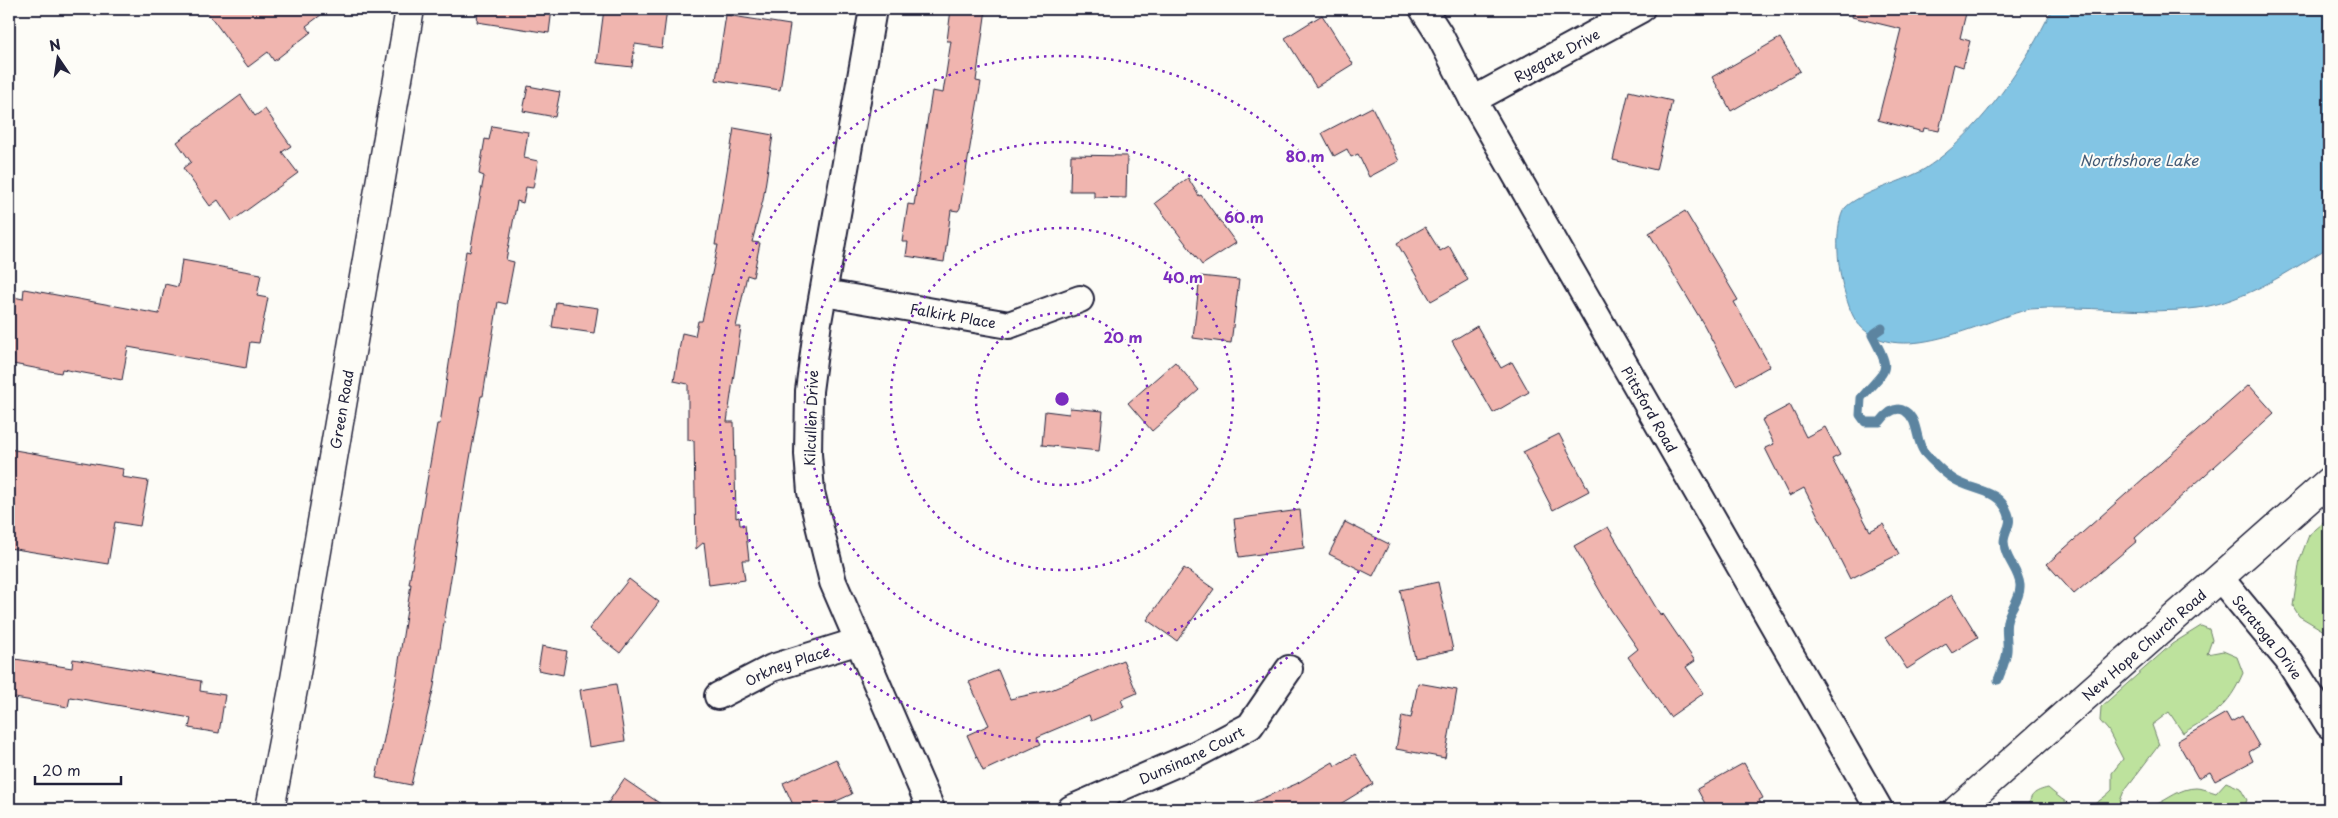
<svg xmlns="http://www.w3.org/2000/svg" width="2338" height="818" font-family="'Playpen Sans',sans-serif">
  <rect width="100%" height="100%" fill="#fdfcf7"/>
  <filter id="ink" filterUnits="userSpaceOnUse"><feTurbulence type="fractalNoise" baseFrequency=".02" numOctaves="2"/><feDisplacementMap in="SourceGraphic" scale="10" xChannelSelector="R" yChannelSelector="G"/><feConvolveMatrix kernelMatrix="1 2 1 2 8 2 1 2 1" color-interpolation-filters="sRGB"/></filter>
  <g filter="url(#ink)">
    <g fill="#bde29d" stroke="#70826c">
      <path d="M 2329,518 L 2329,634 L 2299,616 L 2293,606 L 2300,559 L 2309,535 Z"/>
      <path d="M 2201,626 L 2209,629 L 2212,640 L 2207,654 L 2223,651 L 2237,657 L 2243,673 C 2228,708 2214,714 2183,733 L 2169,712 L 2152,725 L 2159,745 L 2124,791 L 2120,801 L 2127,808 C 2136,808 2147,809 2155,805 C 2169,799 2180,788 2196,788 C 2202,788 2210,791 2216,793 L 2226,782 L 2240,788 L 2247,800 L 2243,809 L 2030,809 C 2028,795 2035,791 2048,788 C 2075,811 2085,816 2112,790 L 2112,773 L 2123,759 L 2108,730 L 2100,721 L 2101,707 L 2172,644 Z"/>
    </g>
    <path fill="#83c5e4" stroke="#5c84a0" d="M 2052,9 L 2329,9 L 2329,247 C 2288,272 2246,301 2198,308 C 2144,316 2084,304 2030,309 C 1982,320 1894,372 1856,321 C 1850,312 1847,300 1844,290 C 1838,270 1834,230 1843,211 C 1851,196 1898,183 1913,175 C 1921,172 1929,166 1936,161 C 1984,125 2026,64 2052,9 Z"/>
    <g fill="none" stroke-linecap="round" stroke-linejoin="round">
      <path stroke="#5c84a0" stroke-width="9" d="M 1882,328 L 1872,335 C 1893,374 1887,367 1861,398 L 1860,415 L 1865,422 L 1880,422 C 1886,414 1895,405 1905,411 C 1919,420 1915,440 1924,452 C 1930,459 1944,473 1952,478 C 1971,492 1998,487 2008,513 C 2013,525 2004,531 2004,542 C 2004,558 2019,570 2020,585 C 2021,599 2009,609 2007,621 C 2005,631 2008,641 2007,651 C 2006,661 2001,671 1998,680"/>
    </g>
    <g fill="#f0b5af" stroke="#22223b">
      <path d="M 205,9 L 329,9 L 306,26 L 311,32 L 274,61 L 268,52 L 248,67 Z"/>
      <path d="M 478,9 L 552,9 L 549,33 L 477,22 Z"/>
      <path d="M 604,9 L 667,9 L 662,48 L 635,44 L 632,67 L 597,63 Z"/>
      <path d="M 951,9 L 986,9 L 976,81 L 981,82 L 970,147 L 960,208 L 958,211 L 951,210 L 944,262 L 906,256 L 908,242 L 902,242 L 908,204 L 914,205 L 932,91 L 943,93 L 951,41 L 947,41 Z"/>
      <path d="M 1853,9 L 1967,9 L 1960,38 L 1970,41 L 1963,67 L 1954,64 L 1939,131 L 1924,128 L 1923,132 L 1878,120 L 1901,29 L 1852,17 Z"/>
      <path d="M 726,15 L 790,25 L 780,90 L 716,80 Z"/>
      <path d="M 1322,15 L 1353,64 L 1316,87 L 1285,38 Z"/>
      <path d="M 1780,38 L 1800,71 L 1731,111 L 1712,77 Z"/>
      <path d="M 528,86 L 560,92 L 555,117 L 523,111 Z"/>
      <path d="M 1629,91 L 1672,101 L 1656,170 L 1613,160 Z"/>
      <path d="M 241,95 L 255,116 L 265,109 L 291,146 L 282,152 L 298,173 L 232,221 L 218,200 L 210,206 L 183,168 L 191,162 L 177,142 Z"/>
      <path d="M 1372,107 L 1399,161 L 1369,177 L 1358,154 L 1351,157 L 1347,149 L 1334,156 L 1322,133 Z"/>
      <path d="M 492,126 L 528,132 L 524,158 L 538,161 L 533,188 L 526,187 L 523,203 L 517,201 L 506,260 L 514,262 L 506,304 L 498,302 L 483,396 L 481,396 L 467,476 L 434,686 L 411,785 L 376,778 L 396,680 L 411,584 L 409,584 L 437,424 L 440,424 L 466,251 L 470,252 L 484,176 L 479,174 L 485,139 L 489,140 Z"/>
      <path d="M 734,128 L 773,135 L 763,200 L 752,242 L 760,243 L 753,277 L 747,275 L 736,327 L 741,327 L 727,422 L 734,422 L 736,518 L 739,517 L 740,525 L 745,525 L 749,560 L 742,560 L 745,580 L 709,585 L 704,542 L 696,549 L 694,441 L 688,440 L 688,384 L 674,381 L 682,333 L 695,336 L 698,321 L 702,321 L 718,245 L 715,245 Z"/>
      <path d="M 1071,155 L 1127,156 L 1126,198 L 1094,197 L 1094,191 L 1070,191 Z"/>
      <path d="M 1188,178 L 1199,196 L 1201,195 L 1236,243 L 1202,265 L 1155,203 Z"/>
      <path d="M 1685,211 L 1738,300 L 1734,302 L 1770,366 L 1736,385 L 1704,325 L 1649,233 Z"/>
      <path d="M 1425,227 L 1440,251 L 1449,246 L 1468,280 L 1431,301 L 1397,243 Z"/>
      <path d="M 182,260 L 261,274 L 257,296 L 268,298 L 259,343 L 250,342 L 246,368 L 128,347 L 122,380 L 62,369 L 61,373 L 13,364 L 14,355 L 9,354 L 9,296 L 23,299 L 24,289 L 159,314 L 165,284 L 178,287 Z"/>
      <path d="M 1200,276 L 1239,280 L 1231,343 L 1193,338 Z"/>
      <path d="M 556,302 L 598,308 L 594,333 L 552,327 Z"/>
      <path d="M 1477,326 L 1501,368 L 1512,362 L 1529,392 L 1493,413 L 1452,341 Z"/>
      <path d="M 1175,362 L 1199,390 L 1152,431 L 1128,403 Z"/>
      <path d="M 2249,385 L 2274,413 L 2135,538 L 2137,541 L 2074,594 L 2047,564 Z"/>
      <path d="M 1790,405 L 1806,437 L 1825,427 L 1840,455 L 1832,459 L 1870,531 L 1883,524 L 1899,554 L 1850,579 L 1804,488 L 1789,496 L 1765,448 L 1774,444 L 1762,420 Z"/>
      <path d="M 1070,408 L 1103,411 L 1099,451 L 1042,445 L 1045,411 L 1069,414 Z"/>
      <path d="M 1559,434 L 1589,491 L 1553,510 L 1523,452 Z"/>
      <path d="M 9,449 L 123,469 L 122,477 L 148,481 L 140,526 L 115,522 L 108,564 L 9,548 Z"/>
      <path d="M 1300,510 L 1304,548 L 1239,557 L 1234,519 Z"/>
      <path d="M 1345,522 L 1389,544 L 1373,576 L 1329,554 Z"/>
      <path d="M 1608,527 L 1661,616 L 1663,614 L 1695,661 L 1686,667 L 1704,693 L 1670,717 L 1628,657 L 1638,649 L 1611,610 L 1574,546 Z"/>
      <path d="M 1184,568 L 1214,589 L 1177,641 L 1147,620 Z"/>
      <path d="M 629,579 L 659,602 L 620,653 L 589,629 Z"/>
      <path d="M 1438,582 L 1453,650 L 1415,658 L 1400,590 Z"/>
      <path d="M 1952,595 L 1978,637 L 1952,653 L 1946,644 L 1907,669 L 1886,637 Z"/>
      <path d="M 542,646 L 567,651 L 563,675 L 538,670 Z"/>
      <path d="M 9,658 L 72,668 L 73,659 L 201,681 L 200,691 L 225,695 L 219,733 L 189,728 L 191,718 L 70,697 L 68,707 L 9,697 Z"/>
      <path d="M 1123,660 L 1137,693 L 1121,700 L 1124,707 L 1091,721 L 1089,715 L 1037,737 L 1041,744 L 983,771 L 967,735 L 989,725 L 969,682 L 998,670 L 1010,699 L 1051,690 Z"/>
      <path d="M 1418,683 L 1457,690 L 1445,758 L 1396,749 L 1402,716 L 1411,718 Z"/>
      <path d="M 616,684 L 625,741 L 589,747 L 580,690 Z"/>
      <path d="M 2226,713 L 2231,722 L 2242,716 L 2259,746 L 2249,752 L 2253,761 L 2215,781 L 2210,772 L 2198,778 L 2177,741 Z"/>
      <path d="M 1355,754 L 1373,784 L 1332,809 L 1237,809 L 1296,784 L 1333,762 L 1335,766 Z"/>
      <path d="M 836,759 L 852,794 L 819,809 L 795,809 L 783,783 Z"/>
      <path d="M 1744,763 L 1763,798 L 1759,800 L 1764,809 L 1708,809 L 1697,789 Z"/>
      <path d="M 624,779 L 668,809 L 604,809 Z"/>
    </g>
    <g fill="none" stroke-linecap="round" stroke-linejoin="round">
      <defs>
        <g id="street">
          <path d="M 873,9 L 818,322 L 809,391 L 808,454 L 811,492 L 833,582 L 931,809"/>
          <path id="s1" d="M 1423,9 L 1439,34 L 1473,100 L 1879,809"/>
          <path id="s2" d="M 1473,100 L 1641,9"/>
          <path id="s3" d="M 824,293 L 1009,325 L 1080,299"/>
          <path id="s4" d="M 2220,578 L 2288,660 L 2329,725"/>
          <path id="s5" d="M 718,696 L 772,668 L 859,641"/>
          <path id="s6" d="M 1071,809 L 1193,756 L 1250,726 L 1289,669"/>
        </g>
        <g id="secondary">
          <path id="s7" d="M 270,809 L 295,679 L 410,9"/>
        </g>
        <g id="primary">
          <path id="s8" d="M 1958,809 L 2329,481"/>
        </g>
      </defs>
      <use href="#street" stroke="#22223b" stroke-width="30"/>
      <use href="#secondary" stroke="#22223b" stroke-width="31"/>
      <use href="#primary" stroke="#22223b" stroke-width="31"/>
      <use href="#street" stroke="#fdfcf7" stroke-width="26"/>
      <use href="#secondary" stroke="#fdfcf7" stroke-width="28"/>
      <use href="#primary" stroke="#fdfcf7" stroke-width="28"/>
    </g>
  </g>
  <g fill="none" stroke="#7b2cbf" stroke-width="2.5" stroke-dasharray="2.5 5">
    <circle cx="1062" cy="399" r="86"/>
    <circle cx="1062" cy="399" r="171"/>
    <circle cx="1062" cy="399" r="257"/>
    <circle cx="1062" cy="399" r="343"/>
  </g>
  <g text-anchor="middle" dominant-baseline="central" stroke-width="4" stroke-linejoin="round" paint-order="stroke">
    <g font-size="14" fill="#22223b" stroke="#fdfcf7">
      <text stroke="none"><textPath href="#s2" startOffset="95">Ryegate Drive</textPath></text>
      <text stroke="none"><textPath href="#s3" startOffset="131">Falkirk Place</textPath></text>
      <text stroke="none"><textPath href="#s7" startOffset="406">Green Road</textPath></text>
      <text stroke="none"><textPath href="#s1" startOffset="460">Pittsford Road</textPath></text>
      <text transform="translate(811 418) rotate(-88)">Kilcullen Drive</text>
      <text stroke="none"><textPath href="#s4" startOffset="76">Saratoga Drive</textPath></text>
      <text stroke="none"><textPath href="#s8" startOffset="248">New Hope Church Road</textPath></text>
      <text stroke="none"><textPath href="#s5" startOffset="76">Orkney Place</textPath></text>
      <text stroke="none"><textPath href="#s6" startOffset="132">Dunsinane Court</textPath></text>
    </g>
    <g font-size="15" font-style="italic" fill="#445b76" stroke="#fdfcf7">
      <text x="2139" y="159">Northshore Lake</text>
    </g>
  </g>
  <circle cx="1062" cy="399" r="8" fill="#7b2cbf" stroke="#fdfcf7" stroke-width="2.5"/>
  <g font-size="15" text-anchor="middle" font-weight="bold" fill="#7b2cbf" stroke="#fdfcf7" stroke-width="4" stroke-linejoin="round" paint-order="stroke">
    <text x="1305" y="162">80 m</text>
    <text x="1244" y="223">60 m</text>
    <text x="1183" y="283">40 m</text>
    <text x="1123" y="343">20 m</text>
  </g>
  <rect width="2338" height="818" fill="none" stroke="#fdfcf7" stroke-width="30"/>
  <rect x="15" y="15" width="2308" height="788" fill="none" stroke="#22223b" stroke-width="2" filter="url(#ink)"/>
  <g transform="translate(58 58) rotate(347)" stroke="#fdfcf7" stroke-width="4" paint-order="stroke">
  <path d="M0-4L9 19L0 12L-9 19Z" fill="#22223b"/>
  <text y="-8" font-size="14" font-weight="bold" text-anchor="middle" fill="#22223b">N</text>
  </g>
  <path d="M35 776v8h86v-8" fill="none" stroke="#22223b" stroke-width="2.5"/>
  <text x="42" y="776" font-size="15" fill="#22223b" stroke="#fdfcf7" stroke-width="4" paint-order="stroke">20 m</text>
</svg>
